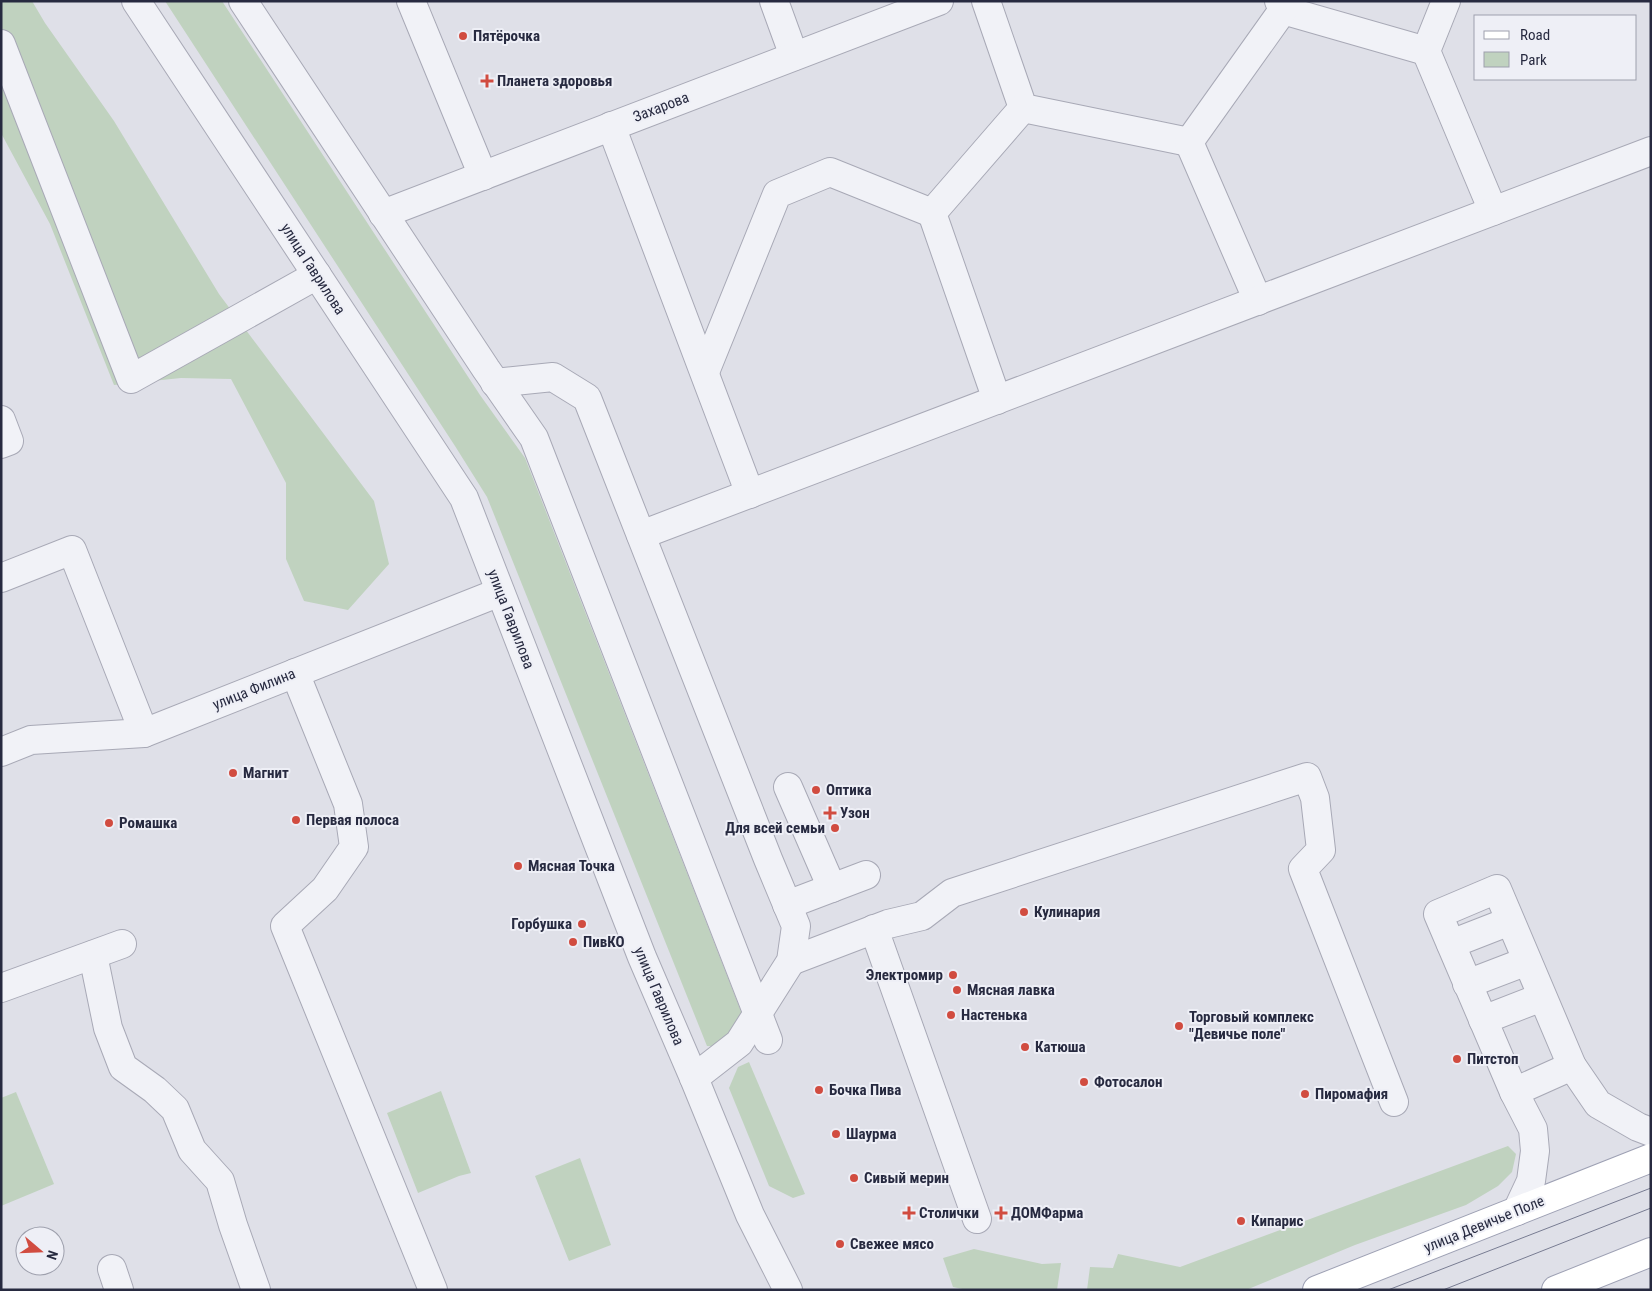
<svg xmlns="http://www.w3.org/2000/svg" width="1652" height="1291" font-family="'Roboto Condensed',sans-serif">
  <rect width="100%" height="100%" fill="#dfe0e8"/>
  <g fill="#c0d2bf">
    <path d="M 1,1 L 32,1 L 45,23 L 114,121 L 219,294 L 374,501 L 389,564 L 348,610 L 304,601 L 286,559 L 286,483 L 231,379 L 181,378 L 114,385 L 50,224 L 1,133 Z"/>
    <path d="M 165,1 L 222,1 L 480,395 L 525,458 L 744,1019 L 725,1047 L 707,1046 L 487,497 L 455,446 Z"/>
    <path d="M 749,1062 L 805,1194 L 793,1198 L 769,1186 L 729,1088 L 738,1067 Z"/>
    <path d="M 441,1091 L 471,1173 L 459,1176 L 418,1193 L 387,1113 Z"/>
    <path d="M 16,1092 L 54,1184 L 1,1206 L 1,1098 Z"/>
    <path d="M 1508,1146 L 1516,1154 L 1512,1172 L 1498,1186 L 1466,1205 L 1355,1245 L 1246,1290 L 1087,1290 L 1090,1267 L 1113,1268 L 1118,1254 L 1180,1267 Z"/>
    <path d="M 580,1158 L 611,1245 L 569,1261 L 535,1176 Z"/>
    <path d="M 974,1249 L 1042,1264 L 1061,1263 L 1057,1290 L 967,1290 L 953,1287 L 943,1258 Z"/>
  </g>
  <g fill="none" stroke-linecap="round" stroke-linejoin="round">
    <defs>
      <g id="minor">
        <path d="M 136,1 L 464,498 L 642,957 L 694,1078 L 750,1215 L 788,1290"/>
        <path d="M 243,1 L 486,369 L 534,438 L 768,1040"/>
        <path d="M 411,1 L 483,176"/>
        <path d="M 774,1 L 794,56"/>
        <path d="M 986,1 L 1023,108 L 1189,142"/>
        <path d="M 1279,1 L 1283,10 L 1426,51"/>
        <path d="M 1446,1 L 1426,51 L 1493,211"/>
        <path d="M 1,44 L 131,379 L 317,275"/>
        <path d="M 611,126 L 750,494"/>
        <path d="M 383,214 L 939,1"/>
        <path d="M 1258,301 L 1189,142 L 1283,10"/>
        <path d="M 705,372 L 777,194 L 830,172 L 932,213"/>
        <path d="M 495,383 L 553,377 L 587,398 L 768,859 L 796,926 L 791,961 L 739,1043 L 694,1078"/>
        <path d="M 997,400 L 932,213 L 1023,108"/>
        <path d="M 1,420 L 9,441 L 1,444"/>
        <path d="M 641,535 L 1651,151"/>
        <path d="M 1,578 L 72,550 L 144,733"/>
        <path d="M 295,673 L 348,804 L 354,847 L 325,889 L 285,926 L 433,1290"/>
        <path d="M 1,752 L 31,740 L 144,733 L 500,592"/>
        <path d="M 788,787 L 832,888"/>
        <path d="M 787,905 L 866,875"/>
        <path d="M 874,929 L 977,1219"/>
        <path d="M 1451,944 L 1510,921"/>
        <path d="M 93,955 L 108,1028 L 123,1067 L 155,1090 L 175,1109 L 192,1150 L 220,1181 L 233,1225 L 256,1290"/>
        <path d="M 791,961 L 888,924 L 922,916 L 952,893 L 1307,777 L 1315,798 L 1321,850 L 1303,869 L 1394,1102"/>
        <path d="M 1467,984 L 1527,961"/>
        <path d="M 1,988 L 122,944"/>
        <path d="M 1483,1020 L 1542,997"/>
        <path d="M 1514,1092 L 1572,1066"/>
        <path d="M 1517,1211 L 1531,1181 L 1535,1151 L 1533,1129 L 1514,1092 L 1438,914 L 1497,889 L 1572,1066 L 1598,1104 L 1638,1127 L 1651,1132"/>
        <path d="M 112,1269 L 119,1290"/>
      </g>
      <g id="major">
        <path d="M 1317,1290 L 1651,1158"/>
        <path d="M 1556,1290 L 1651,1252"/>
      </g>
    </defs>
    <use href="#minor" stroke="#a8a9b6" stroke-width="30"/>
    <use href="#major" stroke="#9ea1b4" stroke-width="30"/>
    <use href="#minor" stroke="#f1f2f7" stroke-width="28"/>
    <use href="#major" stroke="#fff" stroke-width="28"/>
    <g stroke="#787c92" stroke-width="1">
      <path d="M 1388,1290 L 1651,1188"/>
      <path d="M 1443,1290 L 1651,1208"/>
    </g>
  </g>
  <g fill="#d14c40" stroke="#eeeff6" stroke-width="2">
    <circle cx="463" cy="36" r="5"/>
    <path d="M484.5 73.5h5v5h5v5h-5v5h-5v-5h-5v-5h5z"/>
    <circle cx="233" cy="773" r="5"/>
    <circle cx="816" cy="790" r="5"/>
    <path d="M827.5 805.5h5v5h5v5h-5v5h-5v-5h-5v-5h5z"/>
    <circle cx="296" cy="820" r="5"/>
    <circle cx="109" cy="823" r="5"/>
    <circle cx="835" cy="828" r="5"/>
    <circle cx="518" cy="866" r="5"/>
    <circle cx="1024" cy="912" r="5"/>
    <circle cx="582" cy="924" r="5"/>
    <circle cx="573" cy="942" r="5"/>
    <circle cx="953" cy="975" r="5"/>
    <circle cx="957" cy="990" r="5"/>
    <circle cx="951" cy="1015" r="5"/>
    <circle cx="1179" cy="1026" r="5"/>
    <circle cx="1025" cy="1047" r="5"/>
    <circle cx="1457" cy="1059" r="5"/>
    <circle cx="1084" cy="1082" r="5"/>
    <circle cx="819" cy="1090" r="5"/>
    <circle cx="1305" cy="1094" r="5"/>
    <circle cx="836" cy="1134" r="5"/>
    <circle cx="854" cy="1178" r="5"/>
    <path d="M906.5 1205.5h5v5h5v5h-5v5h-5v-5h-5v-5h5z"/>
    <path d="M998.5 1205.5h5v5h5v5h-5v5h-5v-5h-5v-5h5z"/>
    <circle cx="1241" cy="1221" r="5"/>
    <circle cx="840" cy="1244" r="5"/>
  </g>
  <g text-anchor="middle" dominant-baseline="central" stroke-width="4" stroke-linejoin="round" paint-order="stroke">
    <g font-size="15" font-weight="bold" fill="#272a40" stroke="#eeeff6" text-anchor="start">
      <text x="473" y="36">Пятёрочка</text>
      <text x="497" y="81">Планета здоровья</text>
      <text x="243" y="773">Магнит</text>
      <text x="826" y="790">Оптика</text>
      <text x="840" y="813">Узон</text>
      <text x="306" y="820">Первая полоса</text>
      <text x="119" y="823">Ромашка</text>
      <text x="825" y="828" text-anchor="end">Для всей семьи</text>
      <text x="528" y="866">Мясная Точка</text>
      <text x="1034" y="912">Кулинария</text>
      <text x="572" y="924" text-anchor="end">Горбушка</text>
      <text x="583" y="942">ПивКО</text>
      <text x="943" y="975" text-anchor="end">Электромир</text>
      <text x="967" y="990">Мясная лавка</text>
      <text x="961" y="1015">Настенька</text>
      <text x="1189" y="1017">Торговый комплекс<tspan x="1189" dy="17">"Девичье поле"</tspan></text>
      <text x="1035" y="1047">Катюша</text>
      <text x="1467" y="1059">Питстоп</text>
      <text x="1094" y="1082">Фотосалон</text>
      <text x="829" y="1090">Бочка Пива</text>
      <text x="1315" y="1094">Пиромафия</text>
      <text x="846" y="1134">Шаурма</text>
      <text x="864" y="1178">Сивый мерин</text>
      <text x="919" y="1213">Столички</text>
      <text x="1011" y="1213">ДОМФарма</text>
      <text x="1251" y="1221">Кипарис</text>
      <text x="850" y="1244">Свежее мясо</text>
    </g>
    <g font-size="15" fill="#272a40" stroke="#eeeff6">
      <text transform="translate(661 107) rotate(-21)">Захарова</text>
      <text transform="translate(313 269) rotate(57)">улица Гаврилова</text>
      <text transform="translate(511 619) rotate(69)">улица Гаврилова</text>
      <text transform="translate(254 689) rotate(-22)">улица Филина</text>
      <text transform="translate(659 996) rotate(67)">улица Гаврилова</text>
      <text transform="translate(1484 1224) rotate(-22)">улица Девичье Поле</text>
    </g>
  </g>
  <rect width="1652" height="1291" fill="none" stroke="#272a40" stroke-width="5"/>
  <rect x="1474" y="15" width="162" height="65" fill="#eeeff6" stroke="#9ea0ad"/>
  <rect x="1484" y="31" width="25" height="8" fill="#ffffff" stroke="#9ea0ad"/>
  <text x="1520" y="40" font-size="15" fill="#272a40">Road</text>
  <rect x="1484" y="52" width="25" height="15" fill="#c0d2bf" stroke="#9ea0ad"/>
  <text x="1520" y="65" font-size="15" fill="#272a40">Park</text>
  <g transform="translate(40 1251) rotate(109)"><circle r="24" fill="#eeeff6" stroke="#9ea0ad"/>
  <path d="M0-4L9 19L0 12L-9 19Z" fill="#d14c40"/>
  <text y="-8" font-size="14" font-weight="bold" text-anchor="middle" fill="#272a40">N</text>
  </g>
</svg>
